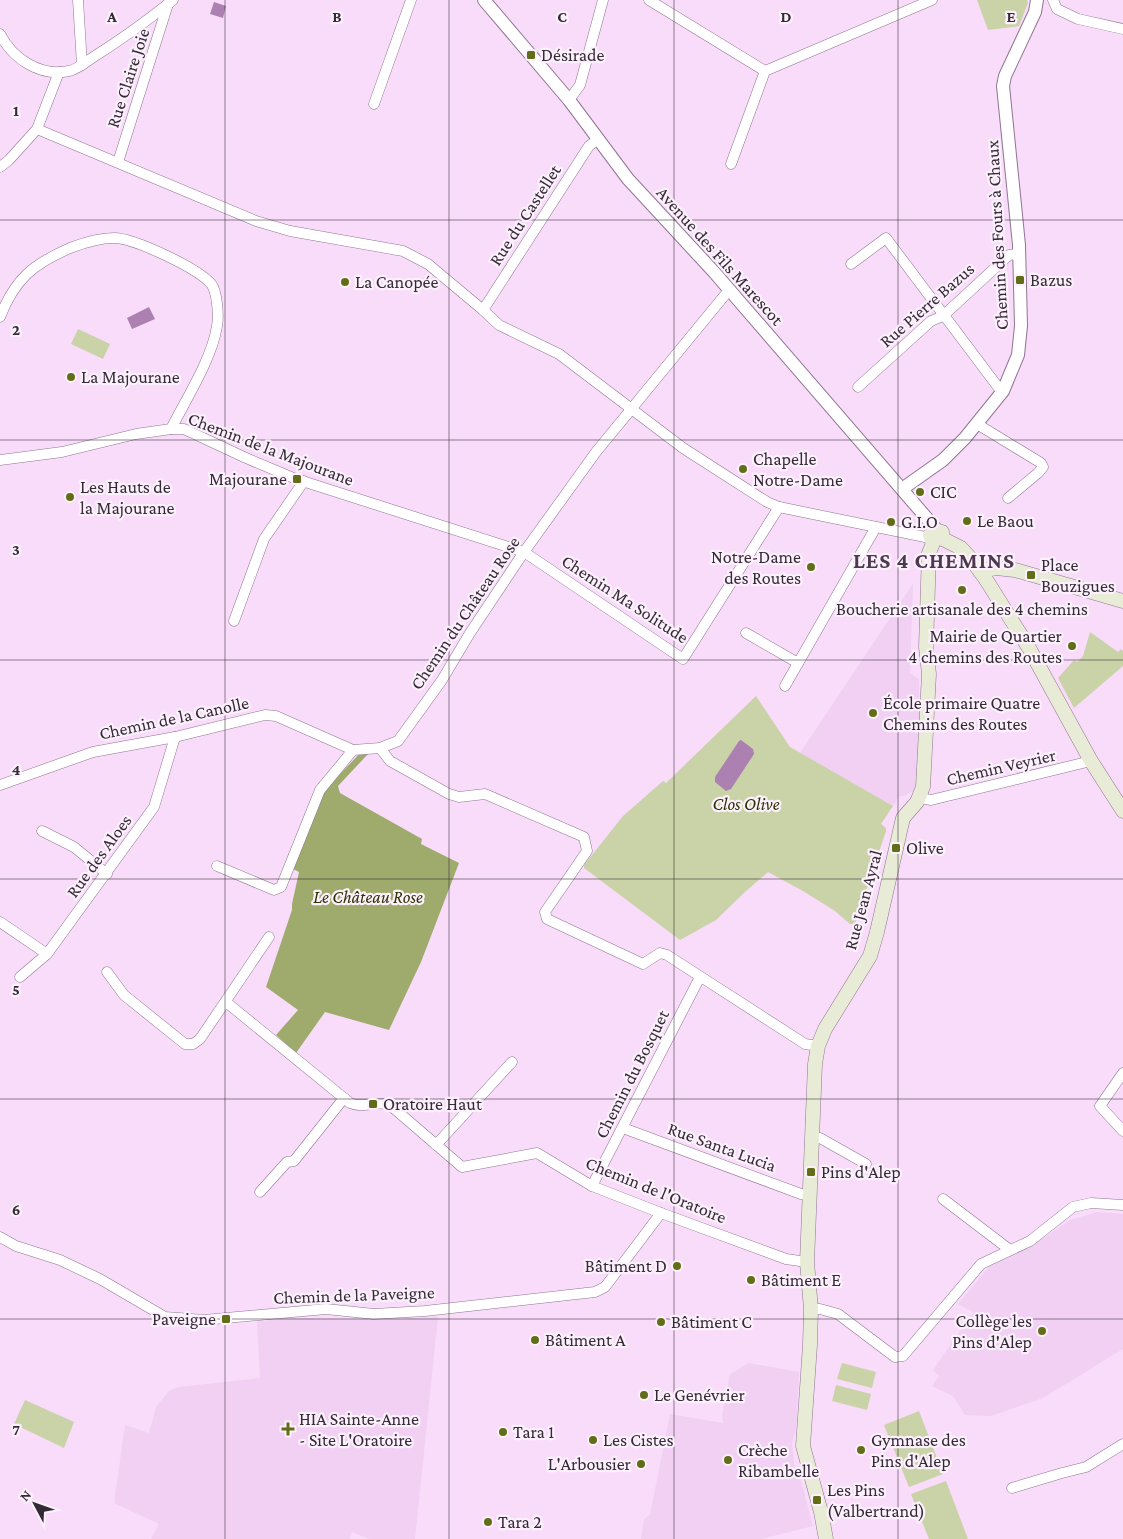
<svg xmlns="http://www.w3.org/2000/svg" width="1123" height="1539" font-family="'Crimson Pro',serif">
  <rect width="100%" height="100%" fill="#f8dcfa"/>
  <g fill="#f1d0f4">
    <path d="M 913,584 L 910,673 L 919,679 L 919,767 L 917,781 L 913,791 L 904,796 L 900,796 L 893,806 L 800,753 Z"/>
    <path d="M 1097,1212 L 1123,1214 L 1123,1349 L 1043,1398 L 991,1416 L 965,1415 L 953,1396 L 932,1386 L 939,1376 L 933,1370 L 973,1312 L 958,1304 L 989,1267 L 1050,1234 L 1070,1220 Z"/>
    <path d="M 438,1317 L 415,1539 L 369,1539 L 352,1532 L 350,1539 L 151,1539 L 159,1524 L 114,1503 L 125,1425 L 149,1433 L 156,1407 L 169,1391 L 178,1387 L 260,1378 L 257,1322 L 282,1318 L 387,1319 Z"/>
    <path d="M 749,1363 L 799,1372 L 796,1428 L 792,1444 L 795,1470 L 802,1484 L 813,1526 L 761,1539 L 641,1539 L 644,1519 L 650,1515 L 670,1414 L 723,1423 L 722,1416 L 730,1374 Z"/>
  </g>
  <g fill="#c9d3a7">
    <path d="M 977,0 L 1027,0 L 1028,3 L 1019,26 L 988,30 Z"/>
    <path d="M 78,329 L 110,344 L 103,359 L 71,344 Z"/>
    <path d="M 1090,632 L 1118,652 L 1121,649 L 1123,651 L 1123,666 L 1074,708 L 1058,678 L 1074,660 L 1077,662 L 1083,656 Z"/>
    <path d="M 756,696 L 790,747 L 893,806 L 881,824 L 886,828 L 886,831 L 855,924 L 850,924 L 835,911 L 803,891 L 768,872 L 746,891 L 716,920 L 680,940 L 584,868 L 584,865 L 623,816 L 663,781 L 666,783 Z"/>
    <path d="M 842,1363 L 876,1372 L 872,1388 L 837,1379 Z"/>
    <path d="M 836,1385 L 871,1394 L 867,1410 L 832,1401 Z"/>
    <path d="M 25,1400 L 74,1422 L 64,1448 L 14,1424 Z"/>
    <path d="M 919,1411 L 943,1474 L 909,1487 L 884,1425 Z"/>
    <path d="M 946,1481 L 968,1539 L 929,1539 L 911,1494 Z"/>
  </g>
  <path fill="#9eab6d" d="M 362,751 L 368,754 L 338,786 L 340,793 L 422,839 L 421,844 L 459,863 L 421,962 L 389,1030 L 325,1012 L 296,1053 L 276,1035 L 298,1010 L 266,987 L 292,910 L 292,904 L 299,872 L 293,869 L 324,791 Z"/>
  <g fill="#ac80b0">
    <path d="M 214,2 L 226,6 L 223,18 L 210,14 Z"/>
    <path d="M 149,307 L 155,319 L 132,329 L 127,318 Z"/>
    <path d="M 741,740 L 753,749 L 754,754 L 731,789 L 726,791 L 715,782 L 715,777 L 739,741 Z"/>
  </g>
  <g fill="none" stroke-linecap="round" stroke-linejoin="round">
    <defs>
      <g id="minor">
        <path d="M 78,0 L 82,65"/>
        <path d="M 649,0 L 765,71"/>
        <path d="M 1053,0 L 1057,9 L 1078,19 L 1123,29"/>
        <path d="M 0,34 C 13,59 40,77 69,71 C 78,69 87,61 95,56 C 122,39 148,20 173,0"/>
        <path d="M 765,71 L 932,0"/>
        <path d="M 569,100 L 580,85 L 603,0"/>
        <path d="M 374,104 L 411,0"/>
        <path d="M 37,129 L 256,221 L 290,231 L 403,251 L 428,264 L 483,310 L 499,325 L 559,354 L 683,448 L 767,502 L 779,507 L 930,538"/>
        <path d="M 118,162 L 168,4"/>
        <path d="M 731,164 L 765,71"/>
        <path d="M 0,167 L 9,160 L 37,129 L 59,72"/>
        <path d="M 851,264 L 886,238 L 998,387 L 1003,391"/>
        <path d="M 483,310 L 589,146 L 597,140"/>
        <path d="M 0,317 C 15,279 33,264 70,248 C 83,243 99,238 114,238 C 134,238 200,269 212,285 C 217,293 219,316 217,326 C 212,359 186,399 171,429"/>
        <path d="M 858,387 L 931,321 L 943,316 L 1009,255 L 1019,254"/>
        <path d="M 977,424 L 1041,463 L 1043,467 L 1038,473 L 1008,498"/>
        <path d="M 0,460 L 62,452 L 136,434 L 171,429 L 184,429 L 246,458 L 296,479 L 524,552 L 683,659 L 779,507"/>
        <path d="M 234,621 L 264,539 L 304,481"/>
        <path d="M 746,633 L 798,663"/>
        <path d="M 785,686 L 876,527"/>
        <path d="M 380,748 L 390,761 L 449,794 L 459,797 L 485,794 L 584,837 L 587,851 L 545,912 L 547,919 L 643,964 L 660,953 L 667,955 L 805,1044 L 818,1046"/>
        <path d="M 0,785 L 93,752 L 175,737 L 265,715 L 276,716 L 353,750"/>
        <path d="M 919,798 L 931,800 L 1091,761"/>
        <path d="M 42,831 L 74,847 L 107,874"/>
        <path d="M 217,866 L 274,890 L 281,887 L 320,790 L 353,750 L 380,748 L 398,741 L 442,680 L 470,633 L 524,552 L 596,452 L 729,290"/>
        <path d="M 0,922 L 47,954"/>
        <path d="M 107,972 L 124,995 L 185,1044 L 193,1044 L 200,1039 L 269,937"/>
        <path d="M 20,977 L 47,954 L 154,807 L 175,737"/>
        <path d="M 226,1002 L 350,1103 C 364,1109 376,1100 390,1105 L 462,1167 L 537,1153 L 592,1186 L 661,1213 L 786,1259 L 807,1262"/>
        <path d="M 1123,1073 L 1100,1106 L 1123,1131"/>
        <path d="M 623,1128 L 801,1194 L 810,1195"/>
        <path d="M 812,1139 L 820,1138 L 866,1164"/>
        <path d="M 436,1145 L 512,1062"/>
        <path d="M 592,1186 L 700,977"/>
        <path d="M 260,1192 L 287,1162 L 294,1161 L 344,1098"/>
        <path d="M 943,1199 L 1010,1250"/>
        <path d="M 0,1237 L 16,1246 L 60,1260 L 100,1279 L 165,1317 L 204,1320 L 326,1309 L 374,1314 L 425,1311 L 595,1292 L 605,1287 L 661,1213"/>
        <path d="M 811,1309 L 820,1309 L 838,1314 L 895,1357 L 903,1356 L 981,1264 L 1030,1241 L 1073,1207 L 1091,1203 L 1123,1205"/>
        <path d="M 1012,1488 L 1062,1473 L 1086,1467 L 1123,1444"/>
      </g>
      <g id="tertiary">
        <path d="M 484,0 L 569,100 L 628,179 L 714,272 L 937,530"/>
        <path d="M 902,489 L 943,460 L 965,438 L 1003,391 L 1018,355 L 1021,326 L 1019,245 L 1003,86 L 1005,76 L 1035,12 L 1037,0"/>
      </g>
      <g id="secondary">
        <path d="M 943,539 L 961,548 L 971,559 L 985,578 L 1029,648 L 1091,761 L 1123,811"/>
        <path d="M 933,543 L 930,535 L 934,530 L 942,532 L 943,539"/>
        <path d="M 980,571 L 996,568 L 1015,570 L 1123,601"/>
        <path d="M 826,1539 L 821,1512 L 803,1446 L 810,1345 L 811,1309 L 807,1262 L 815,1064 L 818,1046 L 825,1029 L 870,956 L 877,932 L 903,818 L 917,802 L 923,787 L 929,674 L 926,647 L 929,553 L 933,543"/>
      </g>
    </defs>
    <use href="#minor" stroke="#8f7691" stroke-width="11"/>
    <use href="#tertiary" stroke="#8f7691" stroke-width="14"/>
    <use href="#secondary" stroke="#8f7691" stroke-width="15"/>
    <use href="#minor" stroke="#fff" stroke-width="10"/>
    <use href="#tertiary" stroke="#fff" stroke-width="12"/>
    <use href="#secondary" stroke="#e8ecd6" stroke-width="14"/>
  </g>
  <path fill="none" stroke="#342a35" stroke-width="1" stroke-opacity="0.55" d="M 225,0 L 225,1539M 449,0 L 449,1539M 674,0 L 674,1539M 898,0 L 898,1539M 0,220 L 1123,220M 0,440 L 1123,440M 0,660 L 1123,660M 0,879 L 1123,879M 0,1099 L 1123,1099M 0,1319 L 1123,1319"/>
  <g fill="#616e17" stroke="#fbf0fc" stroke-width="2">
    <rect x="526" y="50" width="10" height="10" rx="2.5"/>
    <rect x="1015" y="275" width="10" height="10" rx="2.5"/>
    <circle cx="345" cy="282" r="5"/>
    <circle cx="71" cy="377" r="5"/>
    <circle cx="743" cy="469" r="5"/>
    <rect x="292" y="474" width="10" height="10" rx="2.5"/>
    <circle cx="920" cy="492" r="5"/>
    <circle cx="70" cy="497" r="5"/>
    <circle cx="967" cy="521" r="5"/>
    <circle cx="891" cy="522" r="5"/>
    <circle cx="811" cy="567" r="5"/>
    <rect x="1026" y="570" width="10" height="10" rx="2.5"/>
    <circle cx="962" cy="590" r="5"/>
    <circle cx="1072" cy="646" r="5"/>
    <circle cx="873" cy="713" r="5"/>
    <rect x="891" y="843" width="10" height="10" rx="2.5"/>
    <rect x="368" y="1099" width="10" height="10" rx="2.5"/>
    <rect x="806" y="1167" width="10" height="10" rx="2.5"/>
    <circle cx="677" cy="1266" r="5"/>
    <circle cx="751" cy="1280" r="5"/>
    <rect x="221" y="1314" width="10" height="10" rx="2.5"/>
    <circle cx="661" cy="1322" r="5"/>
    <circle cx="1042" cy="1331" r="5"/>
    <circle cx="535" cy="1340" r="5"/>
    <circle cx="644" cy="1395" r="5"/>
    <path d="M285.5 1421.5h5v5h5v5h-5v5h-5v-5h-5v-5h5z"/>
    <circle cx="503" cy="1432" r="5"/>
    <circle cx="593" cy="1440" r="5"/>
    <circle cx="861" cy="1450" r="5"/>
    <circle cx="728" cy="1460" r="5"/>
    <circle cx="641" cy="1464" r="5"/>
    <rect x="812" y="1495" width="10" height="10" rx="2.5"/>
    <circle cx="488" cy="1522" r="5"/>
  </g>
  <g text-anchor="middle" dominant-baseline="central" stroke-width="4.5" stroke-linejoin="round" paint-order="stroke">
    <g font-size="18" fill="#342a35" stroke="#fbf0fc" text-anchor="start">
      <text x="541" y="55">Désirade</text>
      <text x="1030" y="280">Bazus</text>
      <text x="355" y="282">La Canopée</text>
      <text x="81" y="377">La Majourane</text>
      <text x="753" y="459">Chapelle<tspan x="753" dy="21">Notre-Dame</tspan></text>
      <text x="287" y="479" text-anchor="end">Majourane</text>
      <text x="80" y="487">Les Hauts de<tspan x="80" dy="21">la Majourane</tspan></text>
      <text x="930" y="492">CIC</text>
      <text x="977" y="521">Le Baou</text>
      <text x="901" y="522">G.I.O</text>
      <text x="801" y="557" text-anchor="end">Notre-Dame<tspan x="801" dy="21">des Routes</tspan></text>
      <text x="1041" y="565">Place<tspan x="1041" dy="21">Bouzigues</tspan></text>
      <text x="962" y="609" text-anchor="middle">Boucherie artisanale des 4 chemins</text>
      <text x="1062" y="636" text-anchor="end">Mairie de Quartier<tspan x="1062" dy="21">4 chemins des Routes</tspan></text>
      <text x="883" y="703">École primaire Quatre<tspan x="883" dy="21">Chemins des Routes</tspan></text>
      <text x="906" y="848">Olive</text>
      <text x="383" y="1104">Oratoire Haut</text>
      <text x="821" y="1172">Pins d'Alep</text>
      <text x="667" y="1266" text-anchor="end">Bâtiment D</text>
      <text x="761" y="1280">Bâtiment E</text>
      <text x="216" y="1319" text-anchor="end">Paveigne</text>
      <text x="1032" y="1321" text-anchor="end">Collège les<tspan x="1032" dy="21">Pins d'Alep</tspan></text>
      <text x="671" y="1322">Bâtiment C</text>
      <text x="545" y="1340">Bâtiment A</text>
      <text x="654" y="1395">Le Genévrier</text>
      <text x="299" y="1419">HIA Sainte-Anne<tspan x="299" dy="21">- Site L'Oratoire</tspan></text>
      <text x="513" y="1432">Tara 1</text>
      <text x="603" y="1440">Les Cistes</text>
      <text x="871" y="1440">Gymnase des<tspan x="871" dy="21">Pins d'Alep</tspan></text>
      <text x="738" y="1450">Crèche<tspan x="738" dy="21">Ribambelle</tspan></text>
      <text x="631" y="1464" text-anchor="end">L'Arbousier</text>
      <text x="827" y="1490">Les Pins<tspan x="827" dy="21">(Valbertrand)</tspan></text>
      <text x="498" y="1522">Tara 2</text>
    </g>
    <g font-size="18" fill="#342a35" stroke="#fbf0fc">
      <text transform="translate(128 78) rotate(-72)">Rue Claire Joie</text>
      <text transform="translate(525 215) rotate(-57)">Rue du Castellet</text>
      <text transform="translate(997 235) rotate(-93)">Chemin des Fours à Chaux</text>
      <text transform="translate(720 256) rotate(48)">Avenue des Fils Marescot</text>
      <text transform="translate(927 305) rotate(-41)">Rue Pierre Bazus</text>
      <text transform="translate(271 449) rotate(21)">Chemin de la Majourane</text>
      <text transform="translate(625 599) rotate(33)">Chemin Ma Solitude</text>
      <text transform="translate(465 613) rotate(-56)">Chemin du Château Rose</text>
      <text transform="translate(174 718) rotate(-12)">Chemin de la Canolle</text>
      <text transform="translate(1001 767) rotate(-13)">Chemin Veyrier</text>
      <text transform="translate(99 856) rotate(-54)">Rue des Aloes</text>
      <text transform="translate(863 900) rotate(-75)">Rue Jean Ayral</text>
      <text transform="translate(632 1074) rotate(-63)">Chemin du Bosquet</text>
      <text transform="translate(722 1147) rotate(20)">Rue Santa Lucia</text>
      <text transform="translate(656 1190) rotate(22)">Chemin de l'Oratoire</text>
      <text transform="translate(354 1295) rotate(-2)">Chemin de la Paveigne</text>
    </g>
    <g font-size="18" font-style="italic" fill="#2c3302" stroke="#fbf0fc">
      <text x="746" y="804">Clos Olive</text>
      <text x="368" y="897">Le Château Rose</text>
    </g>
    <g font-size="22" font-weight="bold" letter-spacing="1" fill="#4f3951" stroke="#fbf0fc">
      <text x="934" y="560">LES 4 CHEMINS</text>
    </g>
  </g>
  <g font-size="16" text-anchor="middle" font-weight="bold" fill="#342a35" stroke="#fbf0fc" stroke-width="4.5" stroke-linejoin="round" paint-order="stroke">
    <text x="112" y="22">A</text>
    <text x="337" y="22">B</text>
    <text x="562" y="22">C</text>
    <text x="786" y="22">D</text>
    <text x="1011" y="22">E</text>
    <text x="16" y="116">1</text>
    <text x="16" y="335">2</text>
    <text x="16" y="555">3</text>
    <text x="16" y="775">4</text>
    <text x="16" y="995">5</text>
    <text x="16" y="1215">6</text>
    <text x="16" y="1435">7</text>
  </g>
  <g transform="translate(35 1504) rotate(311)" stroke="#fbf0fc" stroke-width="4" paint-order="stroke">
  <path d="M0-4L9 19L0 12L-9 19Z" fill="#342a35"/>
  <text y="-8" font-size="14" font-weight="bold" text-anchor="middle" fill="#342a35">N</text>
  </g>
</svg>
